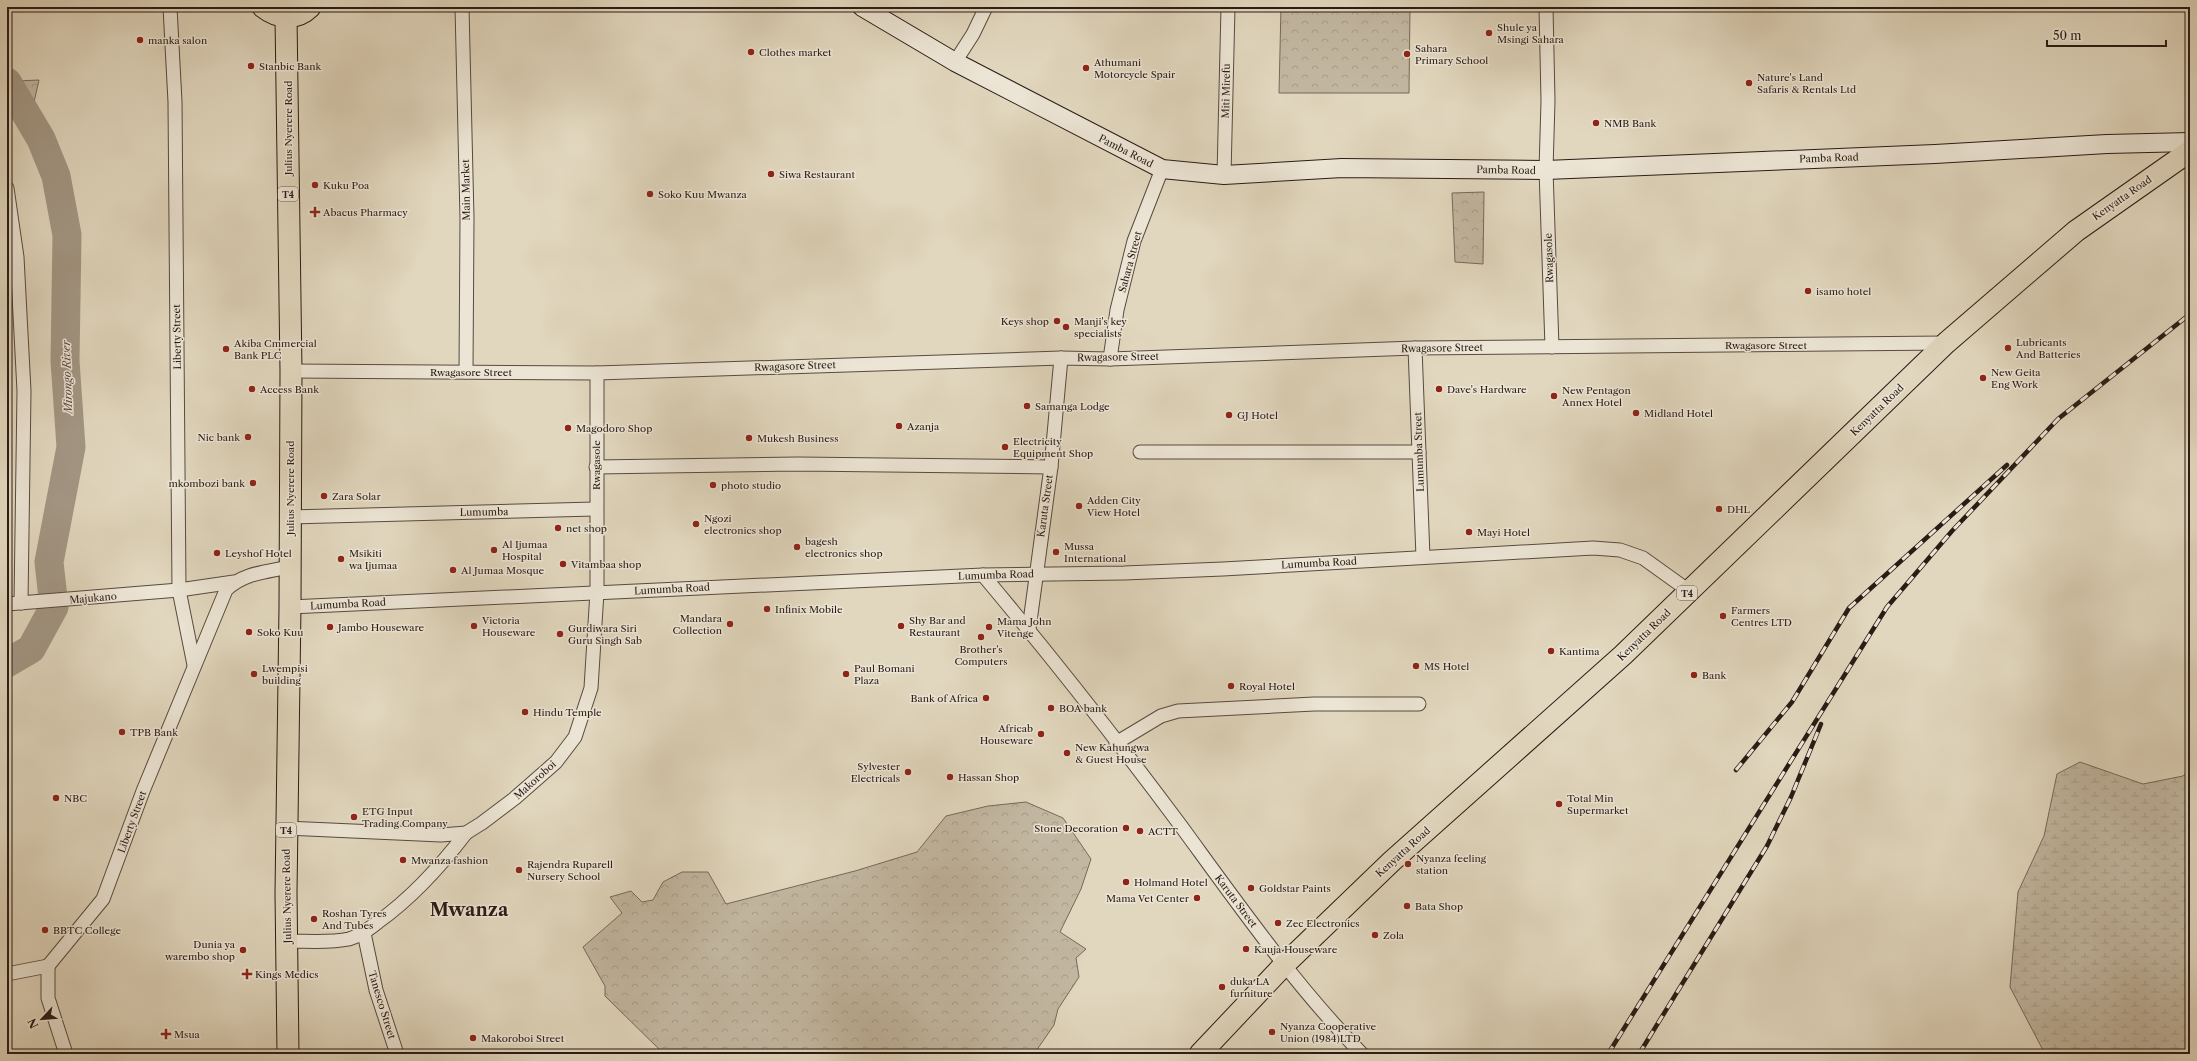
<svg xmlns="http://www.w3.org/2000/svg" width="2197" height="1061" font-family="'Libre Caslon Text',serif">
  <defs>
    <pattern id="forest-crowns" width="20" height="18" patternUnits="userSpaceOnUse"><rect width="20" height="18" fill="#c2b7a1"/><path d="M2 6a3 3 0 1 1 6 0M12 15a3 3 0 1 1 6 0" fill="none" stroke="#a79d8a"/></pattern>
    <pattern id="wetland-marsh" width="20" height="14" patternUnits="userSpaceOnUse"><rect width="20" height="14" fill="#c2b7a1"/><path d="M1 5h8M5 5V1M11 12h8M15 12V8" fill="none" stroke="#a79d8a"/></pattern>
  </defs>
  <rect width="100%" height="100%" fill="#e1d7be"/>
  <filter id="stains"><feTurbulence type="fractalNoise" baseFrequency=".005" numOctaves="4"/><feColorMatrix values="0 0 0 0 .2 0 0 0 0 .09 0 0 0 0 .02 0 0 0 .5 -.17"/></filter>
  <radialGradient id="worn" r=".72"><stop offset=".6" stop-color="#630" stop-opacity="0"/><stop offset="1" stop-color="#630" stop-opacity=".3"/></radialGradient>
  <g fill="url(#forest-crowns)" stroke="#76695b">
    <path d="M 1281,7 L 1410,7 L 1409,93 L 1279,93 Z"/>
    <path d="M 7,64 L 16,81 L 39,80 L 32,111 L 45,135 L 54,136 L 50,150 L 31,146 L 29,135 L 7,111 Z"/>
    <path d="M 1484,192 L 1483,264 L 1455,262 L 1452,193 Z"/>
    <path d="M 1026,802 L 1063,818 L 1091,859 L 1081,889 L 1060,932 L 1086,949 L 1076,958 L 1079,977 L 1058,1009 L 1054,1025 L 1034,1054 L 664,1054 L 605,996 L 605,986 L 583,947 L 622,913 L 610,897 L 631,891 L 642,902 L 653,900 L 663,882 L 682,872 L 708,872 L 726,904 L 855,871 L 917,852 L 946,816 L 988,806 Z"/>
  </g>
  <path fill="url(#wetland-marsh)" stroke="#76695b" d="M 2080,762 L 2143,784 L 2183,776 L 2190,769 L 2190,1054 L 2045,1054 L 2010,987 L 2018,892 L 2044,836 L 2057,774 Z"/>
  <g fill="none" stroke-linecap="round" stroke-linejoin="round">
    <path stroke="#a39785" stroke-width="29" d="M 7,82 L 41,139 L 56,176 L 67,235 L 65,361 L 71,447 L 49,562 L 54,607 L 31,649 L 7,663"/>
    <defs>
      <g id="minor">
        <path d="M 170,7 L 175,102 L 179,590 L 194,665"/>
        <path d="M 462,7 L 467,218 L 466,372"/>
        <path d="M 1546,7 L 1548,101 L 1546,170 L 1552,347"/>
        <path d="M 955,62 L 973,34 L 986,7"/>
        <path d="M 1224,175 L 1228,7"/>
        <path d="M 7,188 L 17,257 L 24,391 L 21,603"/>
        <path d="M 1415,348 L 1423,557"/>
        <path d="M 1110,359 L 1117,310 L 1134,241 L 1162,169"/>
        <path d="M 291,371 L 597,373 L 1061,358 L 1110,359 L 1415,348 L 1946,343"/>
        <path d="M 1140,452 L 1419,452"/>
        <path d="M 596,467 L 798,464 L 1051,467"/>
        <path d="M 290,517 L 595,509"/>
        <path d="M 983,575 C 1051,656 1117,740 1181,826 C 1238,904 1294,984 1362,1054"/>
        <path d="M 7,604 L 179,590 L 234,582"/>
        <path d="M 290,607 L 983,575 L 1124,573 L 1223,569 L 1593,548 L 1620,550 L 1643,558 L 1689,591"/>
        <path d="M 1029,629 L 1051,467 L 1061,358"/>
        <path d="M 1116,743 L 1161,716 L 1178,711 L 1314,704 L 1419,704"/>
        <path d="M 286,828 L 441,835 L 466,833 L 482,823 L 515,798 L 556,762 L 575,737 L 591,688 L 597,592 L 597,373"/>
        <path d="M 364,933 L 376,990 L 397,1054"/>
        <path d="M 288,941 C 308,941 330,943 349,939 C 360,936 369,929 378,922 C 413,897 440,867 466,833"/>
        <path d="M 48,966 L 103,899 L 143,791 L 226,590 C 243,573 266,572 289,567"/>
        <path d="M 48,966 L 48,998 L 66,1054"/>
        <path d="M 7,974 L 48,966"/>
      </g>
      <path id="secondary" d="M 862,7 L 955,62 L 1162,169 L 1224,175 L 1342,168 L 1546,170 L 1935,154 L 2107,144 L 2190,142"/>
      <g id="trunk">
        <path d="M 263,7 C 277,18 296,21 310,7"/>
        <path d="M 286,17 L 291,371 L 290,607 L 286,893 L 288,1054"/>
        <path d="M 1200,1054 L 1284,965 L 1392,861 L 1623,655 L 1946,343 L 2076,231 L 2190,151"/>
      </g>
    </defs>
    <use href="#minor" stroke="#584a3f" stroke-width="15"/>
    <use href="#secondary" stroke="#2a1b15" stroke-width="20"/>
    <use href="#trunk" stroke="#2a1b15" stroke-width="23"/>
    <use href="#minor" stroke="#ece5d5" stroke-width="13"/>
    <use href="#secondary" stroke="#ece5d5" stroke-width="18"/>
    <use href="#trunk" stroke="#e1d7be" stroke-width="21"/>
    <defs>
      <g id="rail">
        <path d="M 1736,770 L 1792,702 L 1849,608 L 2007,465"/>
        <path d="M 1608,1054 L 1887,607 L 1952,531 L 2058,419 L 2190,314"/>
        <path d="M 1639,1054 L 1767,846 L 1791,797 L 1821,724"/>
      </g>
    </defs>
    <use href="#rail" stroke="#2a1b15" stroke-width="4.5"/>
    <use href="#rail" stroke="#ece5d5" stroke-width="3" stroke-dasharray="9" stroke-linecap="butt"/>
  </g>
  <g fill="#8f2418" stroke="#ece5d5" stroke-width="1.5">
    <circle cx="1489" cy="33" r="4"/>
    <circle cx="140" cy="40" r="4"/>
    <circle cx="751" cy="52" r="4"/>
    <circle cx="1407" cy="54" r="4"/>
    <circle cx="251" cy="66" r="4"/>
    <circle cx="1086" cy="68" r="4"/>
    <circle cx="1749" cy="83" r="4"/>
    <circle cx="1596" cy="123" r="4"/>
    <circle cx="771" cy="174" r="4"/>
    <circle cx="315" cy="185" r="4"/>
    <circle cx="650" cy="194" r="4"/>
    <path d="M313 206h4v4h4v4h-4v4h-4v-4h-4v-4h4z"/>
    <circle cx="1808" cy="291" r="4"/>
    <circle cx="1057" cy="321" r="4"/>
    <circle cx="1066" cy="327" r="4"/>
    <circle cx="2008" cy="348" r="4"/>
    <circle cx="226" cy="349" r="4"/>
    <circle cx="1983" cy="378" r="4"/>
    <circle cx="252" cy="389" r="4"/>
    <circle cx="1439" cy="389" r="4"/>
    <circle cx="1554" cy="396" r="4"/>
    <circle cx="1027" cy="406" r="4"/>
    <circle cx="1636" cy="413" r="4"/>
    <circle cx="1229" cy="415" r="4"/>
    <circle cx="899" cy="426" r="4"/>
    <circle cx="568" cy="428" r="4"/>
    <circle cx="248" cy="437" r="4"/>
    <circle cx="749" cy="438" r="4"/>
    <circle cx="1005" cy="447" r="4"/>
    <circle cx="253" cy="483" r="4"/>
    <circle cx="713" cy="485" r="4"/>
    <circle cx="324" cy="496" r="4"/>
    <circle cx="1079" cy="506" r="4"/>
    <circle cx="1719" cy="509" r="4"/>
    <circle cx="696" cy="524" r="4"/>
    <circle cx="558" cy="528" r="4"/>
    <circle cx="1469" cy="532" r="4"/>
    <circle cx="797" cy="547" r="4"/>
    <circle cx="494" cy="550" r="4"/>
    <circle cx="1056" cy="552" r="4"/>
    <circle cx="217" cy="553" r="4"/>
    <circle cx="341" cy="559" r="4"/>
    <circle cx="563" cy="564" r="4"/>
    <circle cx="453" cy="570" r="4"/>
    <circle cx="767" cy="609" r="4"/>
    <circle cx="1723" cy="616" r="4"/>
    <circle cx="730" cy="624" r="4"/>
    <circle cx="474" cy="626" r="4"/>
    <circle cx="901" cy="626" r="4"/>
    <circle cx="330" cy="627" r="4"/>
    <circle cx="989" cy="627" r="4"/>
    <circle cx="249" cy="632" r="4"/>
    <circle cx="560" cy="634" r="4"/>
    <circle cx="981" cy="637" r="4"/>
    <circle cx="1551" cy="651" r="4"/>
    <circle cx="1416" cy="666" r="4"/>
    <circle cx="254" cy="674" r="4"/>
    <circle cx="846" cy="674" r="4"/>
    <circle cx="1694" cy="675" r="4"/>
    <circle cx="1231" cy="686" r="4"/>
    <circle cx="986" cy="698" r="4"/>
    <circle cx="1051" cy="708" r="4"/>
    <circle cx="525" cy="712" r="4"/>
    <circle cx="122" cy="732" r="4"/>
    <circle cx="1041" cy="734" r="4"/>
    <circle cx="1067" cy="753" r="4"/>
    <circle cx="908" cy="772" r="4"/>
    <circle cx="950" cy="777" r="4"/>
    <circle cx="56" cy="798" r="4"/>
    <circle cx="1559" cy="804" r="4"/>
    <circle cx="354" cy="817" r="4"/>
    <circle cx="1126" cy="828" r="4"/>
    <circle cx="1140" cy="831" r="4"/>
    <circle cx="403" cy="860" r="4"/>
    <circle cx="1408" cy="864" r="4"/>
    <circle cx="519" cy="870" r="4"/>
    <circle cx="1126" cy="882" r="4"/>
    <circle cx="1251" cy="888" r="4"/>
    <circle cx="1197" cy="898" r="4"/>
    <circle cx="1407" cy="906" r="4"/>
    <circle cx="314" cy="919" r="4"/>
    <circle cx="1278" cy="923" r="4"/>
    <circle cx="45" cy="930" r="4"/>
    <circle cx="1375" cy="935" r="4"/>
    <circle cx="1246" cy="949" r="4"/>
    <circle cx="243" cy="950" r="4"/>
    <path d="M245 968h4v4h4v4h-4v4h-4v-4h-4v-4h4z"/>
    <circle cx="1222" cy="987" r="4"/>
    <circle cx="1272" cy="1032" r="4"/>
    <path d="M164 1028h4v4h4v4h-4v4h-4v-4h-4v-4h4z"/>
    <circle cx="473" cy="1038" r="4"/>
  </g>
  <g text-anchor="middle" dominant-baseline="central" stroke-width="3" stroke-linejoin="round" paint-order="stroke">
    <g fill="#ece5d5" stroke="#64584f" stroke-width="1">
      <rect x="278" y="187" width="20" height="14" rx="3"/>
      <rect x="1677" y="586" width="20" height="14" rx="3"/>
      <rect x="276" y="823" width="20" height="14" rx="3"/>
    </g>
    <g font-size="9" font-weight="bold" fill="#2a1b15">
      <text x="288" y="194">T4</text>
      <text x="1687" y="593">T4</text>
      <text x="286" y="830">T4</text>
    </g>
    <g font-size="10" fill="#2a1b15" stroke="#ece5d5" text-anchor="start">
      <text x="1497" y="27">Shule ya<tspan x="1497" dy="12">Msingi Sahara</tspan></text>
      <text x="148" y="40">manka salon</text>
      <text x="1415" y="48">Sahara<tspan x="1415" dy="12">Primary School</tspan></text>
      <text x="759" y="52">Clothes market</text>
      <text x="1094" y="62">Athumani<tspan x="1094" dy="12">Motorcycle Spair</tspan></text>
      <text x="259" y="66">Stanbic Bank</text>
      <text x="1757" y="77">Nature's Land<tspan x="1757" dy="12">Safaris &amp; Rentals Ltd</tspan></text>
      <text x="1604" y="123">NMB Bank</text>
      <text x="779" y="174">Siwa Restaurant</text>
      <text x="323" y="185">Kuku Poa</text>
      <text x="658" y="194">Soko Kuu Mwanza</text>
      <text x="323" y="212">Abacus Pharmacy</text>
      <text x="1816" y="291">isamo hotel</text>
      <text x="1049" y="321" text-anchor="end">Keys shop</text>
      <text x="1074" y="321">Manji's key<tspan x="1074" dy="12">specialists</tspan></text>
      <text x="2016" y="342">Lubricants<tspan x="2016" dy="12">And Batteries</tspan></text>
      <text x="234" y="343">Akiba Cmmercial<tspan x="234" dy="12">Bank PLC</tspan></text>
      <text x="1991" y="372">New Geita<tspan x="1991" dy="12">Eng Work</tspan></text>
      <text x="260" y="389">Access Bank</text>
      <text x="1447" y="389">Dave's Hardware</text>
      <text x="1562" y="390">New Pentagon<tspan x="1562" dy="12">Annex Hotel</tspan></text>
      <text x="1035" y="406">Samanga Lodge</text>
      <text x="1644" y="413">Midland Hotel</text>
      <text x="1237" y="415">GJ Hotel</text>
      <text x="907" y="426">Azanja</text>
      <text x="576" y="428">Magodoro Shop</text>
      <text x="240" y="437" text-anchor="end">Nic bank</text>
      <text x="757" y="438">Mukesh Business</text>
      <text x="1013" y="441">Electricity<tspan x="1013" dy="12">Equipment Shop</tspan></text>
      <text x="245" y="483" text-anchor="end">mkombozi bank</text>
      <text x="721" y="485">photo studio</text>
      <text x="332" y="496">Zara Solar</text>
      <text x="1087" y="500">Adden City<tspan x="1087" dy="12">View Hotel</tspan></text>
      <text x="1727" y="509">DHL</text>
      <text x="704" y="518">Ngozi<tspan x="704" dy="12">electronics shop</tspan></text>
      <text x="566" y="528">net shop</text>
      <text x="1477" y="532">Mayi Hotel</text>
      <text x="805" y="541">bagesh<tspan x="805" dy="12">electronics shop</tspan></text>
      <text x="502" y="544">Al Ijumaa<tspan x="502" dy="12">Hospital</tspan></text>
      <text x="1064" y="546">Mussa<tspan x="1064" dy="12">International</tspan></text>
      <text x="225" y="553">Leyshof Hotel</text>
      <text x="349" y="553">Msikiti<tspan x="349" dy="12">wa Ijumaa</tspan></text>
      <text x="571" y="564">Vitambaa shop</text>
      <text x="461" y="570">Al Jumaa Mosque</text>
      <text x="775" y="609">Infinix Mobile</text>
      <text x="1731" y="610">Farmers<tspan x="1731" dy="12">Centres LTD</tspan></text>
      <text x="722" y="618" text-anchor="end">Mandara<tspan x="722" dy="12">Collection</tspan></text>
      <text x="482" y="620">Victoria<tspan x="482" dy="12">Houseware</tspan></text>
      <text x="909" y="620">Shy Bar and<tspan x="909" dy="12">Restaurant</tspan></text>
      <text x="997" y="621">Mama John<tspan x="997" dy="12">Vitenge</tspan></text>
      <text x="338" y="627">Jambo Houseware</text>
      <text x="568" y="628">Gurdiwara Siri<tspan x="568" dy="12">Guru Singh Sab</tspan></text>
      <text x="257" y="632">Soko Kuu</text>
      <text x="981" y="649" text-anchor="middle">Brother's<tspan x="981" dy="12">Computers</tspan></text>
      <text x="1559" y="651">Kantima</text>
      <text x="1424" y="666">MS Hotel</text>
      <text x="262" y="668">Lwempisi<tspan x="262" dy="12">building</tspan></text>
      <text x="854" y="668">Paul Bomani<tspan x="854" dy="12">Plaza</tspan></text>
      <text x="1702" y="675">Bank</text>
      <text x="1239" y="686">Royal Hotel</text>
      <text x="978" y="698" text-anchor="end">Bank of Africa</text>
      <text x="1059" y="708">BOA bank</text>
      <text x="533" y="712">Hindu Temple</text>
      <text x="1033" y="728" text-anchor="end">Africab<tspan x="1033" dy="12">Houseware</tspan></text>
      <text x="130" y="732">TPB Bank</text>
      <text x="1075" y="747">New Kahungwa<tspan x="1075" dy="12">&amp; Guest House</tspan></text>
      <text x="900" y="766" text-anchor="end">Sylvester<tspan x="900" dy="12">Electricals</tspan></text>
      <text x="958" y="777">Hassan Shop</text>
      <text x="64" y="798">NBC</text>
      <text x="1567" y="798">Total Min<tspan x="1567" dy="12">Supermarket</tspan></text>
      <text x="362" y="811">ETG Input<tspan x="362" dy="12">Trading Company</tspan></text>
      <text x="1118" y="828" text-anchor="end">Stone Decoration</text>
      <text x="1148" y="831">ACTT</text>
      <text x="1416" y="858">Nyanza feeling<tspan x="1416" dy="12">station</tspan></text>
      <text x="411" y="860">Mwanza fashion</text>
      <text x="527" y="864">Rajendra Ruparell<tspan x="527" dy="12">Nursery School</tspan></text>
      <text x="1134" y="882">Holmand Hotel</text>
      <text x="1259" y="888">Goldstar Paints</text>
      <text x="1189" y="898" text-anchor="end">Mama Vet Center</text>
      <text x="1415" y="906">Bata Shop</text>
      <text x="322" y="913">Roshan Tyres<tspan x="322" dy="12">And Tubes</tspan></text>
      <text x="1286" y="923">Zec Electronics</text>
      <text x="53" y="930">BBTC College</text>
      <text x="1383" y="935">Zola</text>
      <text x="235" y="944" text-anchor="end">Dunia ya<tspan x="235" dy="12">warembo shop</tspan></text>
      <text x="1254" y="949">Kauja Houseware</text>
      <text x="255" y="974">Kings Medics</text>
      <text x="1230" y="981">duka LA<tspan x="1230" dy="12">furniture</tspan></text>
      <text x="1280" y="1026">Nyanza Cooperative<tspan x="1280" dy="12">Union (1984)LTD</tspan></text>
      <text x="174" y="1034">Msua</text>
      <text x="481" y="1038">Makoroboi Street</text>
    </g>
    <g font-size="10" fill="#2a1b15" stroke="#ece5d5">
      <text transform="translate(1226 91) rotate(-89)">Miti Mirefu</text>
      <text transform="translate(288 128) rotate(-90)">Julius Nyerere Road</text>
      <text transform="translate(1126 151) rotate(27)">Pamba Road</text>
      <text transform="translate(1829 158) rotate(-2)">Pamba Road</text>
      <text transform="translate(1506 170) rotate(1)">Pamba Road</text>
      <text transform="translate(466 190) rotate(-91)">Main Market</text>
      <text transform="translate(2122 198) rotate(-35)">Kenyatta Road</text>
      <text transform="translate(1549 258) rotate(-92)">Rwagasole</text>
      <text transform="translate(1130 262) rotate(-75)">Sahara Street</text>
      <text transform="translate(177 337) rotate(-91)">Liberty Street</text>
      <text x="1766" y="345">Rwagasore Street</text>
      <text transform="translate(1442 348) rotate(-1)">Rwagasore Street</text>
      <text transform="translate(1118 357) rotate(-1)">Rwagasore Street</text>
      <text transform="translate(795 366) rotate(-2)">Rwagasore Street</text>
      <text x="471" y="372">Rwagasore Street</text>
      <text transform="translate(1877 410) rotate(-44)">Kenyatta Road</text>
      <text transform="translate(1419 452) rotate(-92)">Lumumba Street</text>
      <text transform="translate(596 465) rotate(-90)">Rwagasole</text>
      <text transform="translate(290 488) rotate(-90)">Julius Nyerere Road</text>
      <text transform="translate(1045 506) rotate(-82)">Karuta Street</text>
      <text transform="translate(484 512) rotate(-1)">Lumumba</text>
      <text transform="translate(1319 563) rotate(-3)">Lumumba Road</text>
      <text transform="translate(996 575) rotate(-2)">Lumumba Road</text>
      <text transform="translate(672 589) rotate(-3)">Lumumba Road</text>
      <text transform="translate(93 598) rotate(-5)">Majukano</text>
      <text transform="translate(348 604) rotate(-3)">Lumumba Road</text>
      <text transform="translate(1644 635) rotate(-44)">Kenyatta Road</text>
      <text transform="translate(535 780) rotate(-42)">Makoroboi</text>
      <text transform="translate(132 822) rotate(-70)">Liberty Street</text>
      <text transform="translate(1403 852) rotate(-42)">Kenyatta Road</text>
      <text transform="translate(287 896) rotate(-91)">Julius Nyerere Road</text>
      <text transform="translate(1236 901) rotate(53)">Karuta Street</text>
      <text transform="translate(382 1005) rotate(73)">Tanesco Street</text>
    </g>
    <g font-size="11" font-style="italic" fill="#54463c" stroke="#ece5d5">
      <text transform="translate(67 377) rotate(-92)">Mirongo River</text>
    </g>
    <g font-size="18" font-weight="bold" fill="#2a1b15" stroke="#ece5d5">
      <text x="469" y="910">Mwanza</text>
    </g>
  </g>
  <rect width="2197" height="1061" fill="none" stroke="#e1d7be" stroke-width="24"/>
  <rect x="8" y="8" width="2181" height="1045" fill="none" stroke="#2a1b15" stroke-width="2"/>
  <rect x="12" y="12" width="2173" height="1037" fill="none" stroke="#2a1b15"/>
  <g transform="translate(42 1019) rotate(244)" stroke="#ece5d5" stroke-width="3" paint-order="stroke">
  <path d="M0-3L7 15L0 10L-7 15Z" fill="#2a1b15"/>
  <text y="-6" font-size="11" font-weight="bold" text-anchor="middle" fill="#2a1b15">N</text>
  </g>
  <path d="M2047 40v6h119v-6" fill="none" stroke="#2a1b15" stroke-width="2"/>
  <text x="2053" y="40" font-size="12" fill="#2a1b15" stroke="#ece5d5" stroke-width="3" paint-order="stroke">50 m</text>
  <rect width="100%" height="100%" filter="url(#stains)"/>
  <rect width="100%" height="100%" fill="url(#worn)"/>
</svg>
